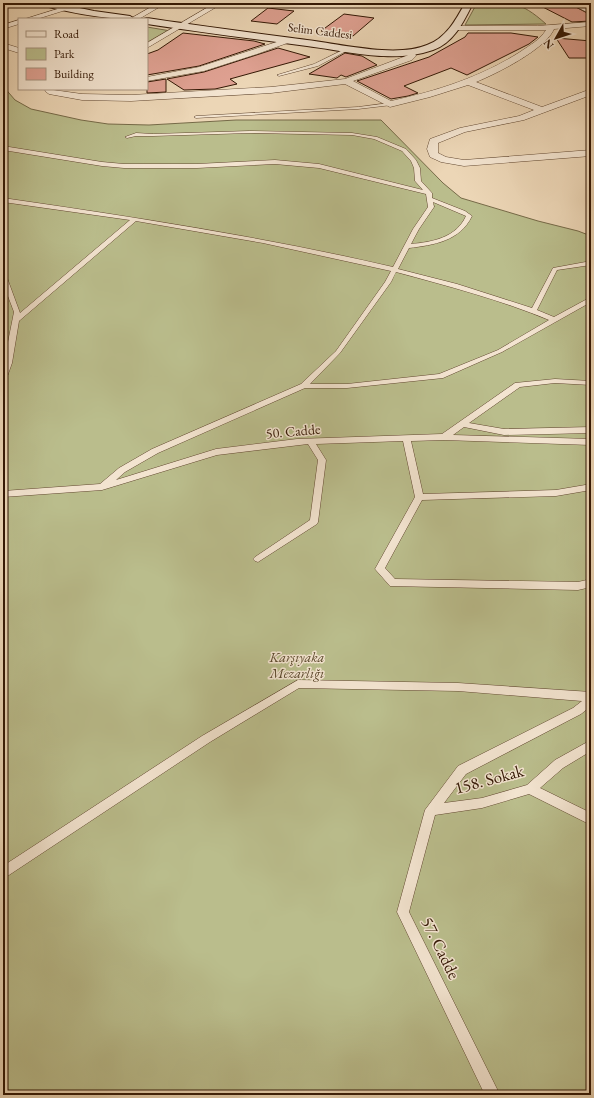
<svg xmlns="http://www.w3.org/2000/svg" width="594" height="1098" font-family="'EB Garamond',serif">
  <rect width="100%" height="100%" fill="#ecd6b6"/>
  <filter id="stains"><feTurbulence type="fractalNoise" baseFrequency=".005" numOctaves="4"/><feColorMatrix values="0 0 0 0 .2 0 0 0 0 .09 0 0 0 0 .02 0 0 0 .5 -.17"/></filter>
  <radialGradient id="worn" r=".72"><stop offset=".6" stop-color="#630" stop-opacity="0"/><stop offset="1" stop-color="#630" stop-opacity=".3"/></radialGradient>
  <g fill="#babd8c" stroke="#766a48">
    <path d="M 477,3 C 512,3 519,0 546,24 L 465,25 Z"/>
    <path d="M 147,27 L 171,31 L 147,43 Z"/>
    <path d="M 3,86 L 15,100 L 31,109 L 81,120 L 108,124 L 149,125 L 236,120 L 381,120 L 443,183 L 461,198 L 538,221 L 578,231 L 591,236 L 591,1095 L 3,1095 Z"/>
  </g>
  <g fill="#dfa192" stroke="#331704">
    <path d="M 535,3 L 568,3 L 591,15 L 591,21 L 572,22 Z"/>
    <path d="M 268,8 L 294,11 L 277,24 L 251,21 Z"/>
    <path d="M 344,14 L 374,18 L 353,36 L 321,31 Z"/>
    <path d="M 183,33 L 254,41 L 265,44 L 199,66 L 147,75 L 147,54 L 158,50 Z"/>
    <path d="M 468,33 L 511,33 L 538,37 L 529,44 L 467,75 L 451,68 L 404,86 L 418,93 L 408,96 L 391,99 L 357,81 L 429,57 L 465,37 Z"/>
    <path d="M 556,38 L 591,41 L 591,58 L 569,58 Z"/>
    <path d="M 278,48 L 310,57 L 230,79 L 237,84 L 215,89 L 184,90 L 167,79 L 204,72 Z"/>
    <path d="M 345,53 L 362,56 L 377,65 L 346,77 L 341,75 L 337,78 L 309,74 Z"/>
    <path d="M 166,79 L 166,92 L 147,93 L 147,82 Z"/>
  </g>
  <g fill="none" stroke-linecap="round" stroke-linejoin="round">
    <defs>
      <g id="lane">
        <path d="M 349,47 L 352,48 L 318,66 L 279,76 L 277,75 L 314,64 Z"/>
        <path d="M 390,103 L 392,105 L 358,109 L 196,118 L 194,117 L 196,116 L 358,107 Z"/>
        <path d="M 250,131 L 352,133 L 377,137 L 406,149 L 416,160 L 420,168 L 421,181 L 432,193 L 432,198 L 465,211 L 472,216 C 460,241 434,245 409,248 L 398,269 L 457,284 L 532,308 L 553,268 L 591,261 L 591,265 L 557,270 L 537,310 L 554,317 L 589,298 L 591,297 L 591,302 L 502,352 L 443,378 L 347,388 L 305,388 L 158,453 L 125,472 L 116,480 L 216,449 L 297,439 L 442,434 L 515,383 L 555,379 L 591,381 L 591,385 L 555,383 L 520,387 L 469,423 L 504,429 L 591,427 L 591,433 L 504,435 L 464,427 L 453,435 L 591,439 L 591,445 L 444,440 L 411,441 L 423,494 L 556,490 L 591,484 L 591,490 L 556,496 L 422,500 L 385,568 L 395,579 L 578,582 L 591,579 L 591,587 L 578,590 L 390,586 L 375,569 L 415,497 L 403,441 L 316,444 L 326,460 L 318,522 L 317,524 L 258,562 L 255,561 L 253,559 L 255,557 L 310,520 L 318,460 L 308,444 L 217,455 L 102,490 L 3,497 L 3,491 L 100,484 L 119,468 L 152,449 L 301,384 L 336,351 L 385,282 L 391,271 L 263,243 L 136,221 L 19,321 L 12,363 L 7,377 L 3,379 L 3,367 L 14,312 L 3,283 L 3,273 L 6,275 L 20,313 L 130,220 L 3,202 L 3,198 C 134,217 264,237 393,267 L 413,229 L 428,207 L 426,194 L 319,168 L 275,164 L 197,168 L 124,168 L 102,166 L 3,150 L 3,146 L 102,162 L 124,164 L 197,164 L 275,160 L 319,164 L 423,190 L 415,181 L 414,168 L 411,161 L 402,151 L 374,139 L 352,135 L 250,133 L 153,136 L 136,136 L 127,138 L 125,137 L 136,133 L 153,134 ZM 433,202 L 466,216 C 456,238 432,242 411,244 L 419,229 L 434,207 ZM 396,272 C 448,286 501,300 549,320 L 498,350 L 439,374 L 347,384 L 310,384 L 340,353 L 391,282 Z"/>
        <path d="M 298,680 L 458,683 L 591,692 L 591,706 L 581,714 L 466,774 L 444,803 L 482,798 L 527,785 L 555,760 L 591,740 L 591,751 L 563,768 L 540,788 L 591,813 L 591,825 L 529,794 L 482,808 L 435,815 L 409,912 L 500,1095 L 485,1095 L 397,912 L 425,810 L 458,766 L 573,708 L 582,701 L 458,691 L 299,688 L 210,742 L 3,879 L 3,866 L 202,736 Z"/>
      </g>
      <g id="street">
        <path d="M 158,3 L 166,3 L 139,19 L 130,19 Z"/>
        <path d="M 215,3 L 223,3 L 147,48 L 147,43 Z"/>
        <path d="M 569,3 L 578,3 L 591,9 L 591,14 Z"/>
        <path d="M 67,6 L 69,7 L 69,9 L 37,19 L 25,19 Z"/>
        <path d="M 19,20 L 19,24 L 3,29 L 3,25 Z"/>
        <path d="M 591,22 L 591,26 L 554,29 C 546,49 496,74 476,82 L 542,107 L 591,89 L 591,95 L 524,120 L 465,132 L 438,143 L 438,153 L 446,157 L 464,160 L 591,150 L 591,156 L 464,166 L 441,162 L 430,157 L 427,149 L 430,139 L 460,128 L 519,116 L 534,110 L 468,85 L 430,97 L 390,107 L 345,84 L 271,93 L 131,101 L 82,100 L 49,94 L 45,91 L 46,89 L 82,94 L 131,95 L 271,87 L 345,79 L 406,56 L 408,55 L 408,50 L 414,50 L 416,56 L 412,60 L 353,81 L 391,101 C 437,91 481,77 520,52 C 530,45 540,40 546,30 L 456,30 L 452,28 L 453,26 L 537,26 Z"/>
        <path d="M 286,39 L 292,39 L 293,41 L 257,54 L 204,71 L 147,81 L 147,77 L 199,67 Z"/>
        <path d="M 3,43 L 19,48 L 19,53 L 3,48 Z"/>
      </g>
      <g id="secondary">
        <path d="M 40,3 L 56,3 L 94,11 L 130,16 L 135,19 C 102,19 72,13 41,5 Z"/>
        <path d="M 465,3 L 473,3 C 464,21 454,43 433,50 C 393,64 347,51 307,46 C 253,39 200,32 147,24 L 147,19 L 144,19 L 147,18 C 200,26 254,33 307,40 C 340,44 396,58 427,45 C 446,38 456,20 465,3 Z"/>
      </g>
    </defs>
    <use href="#lane" stroke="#614730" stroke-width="1"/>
    <use href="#street" stroke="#614730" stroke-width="1"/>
    <use href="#secondary" stroke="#331704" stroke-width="2"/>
    <use href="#lane" fill="#f3e4d0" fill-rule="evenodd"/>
    <use href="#street" fill="#f3e4d0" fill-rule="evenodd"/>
    <use href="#secondary" fill="#f3e4d0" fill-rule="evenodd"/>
  </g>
  <g text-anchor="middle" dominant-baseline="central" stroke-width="3" stroke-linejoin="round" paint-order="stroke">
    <g font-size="12" fill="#331704" stroke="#f3e4d0">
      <text transform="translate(320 31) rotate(7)">Selim Caddesi</text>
    </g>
    <g font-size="14" fill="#331704" stroke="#f3e4d0">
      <text transform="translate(293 431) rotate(-5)">50. Cadde</text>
    </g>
    <g font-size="14" font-style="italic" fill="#5c492d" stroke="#f3e4d0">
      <text x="297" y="657">Karşıyaka<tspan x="297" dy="16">Mezarlığı</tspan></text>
    </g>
    <g font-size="17" fill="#331704" stroke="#f3e4d0">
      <text transform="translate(489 779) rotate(-15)">158. Sokak</text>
      <text transform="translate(441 948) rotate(64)">57. Cadde</text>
    </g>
  </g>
  <rect width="594" height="1098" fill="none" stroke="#ecd6b6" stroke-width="16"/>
  <rect x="4" y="4" width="586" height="1090" fill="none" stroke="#331704" stroke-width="2"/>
  <rect x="8" y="8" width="578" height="1082" fill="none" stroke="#331704"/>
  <rect x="18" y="18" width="130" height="72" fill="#f3e4d0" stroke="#a6927e"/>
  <rect x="26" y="31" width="20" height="6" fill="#f3e4d0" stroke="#a6927e"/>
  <text x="54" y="38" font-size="12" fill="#331704">Road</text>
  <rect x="26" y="48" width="20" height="12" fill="#babd8c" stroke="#a6927e"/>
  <text x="54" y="58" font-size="12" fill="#331704">Park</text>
  <rect x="26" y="68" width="20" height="12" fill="#dfa192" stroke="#a6927e"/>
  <text x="54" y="78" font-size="12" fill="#331704">Building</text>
  <g transform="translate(556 38) rotate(231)" stroke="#f3e4d0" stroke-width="3" paint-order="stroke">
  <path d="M0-3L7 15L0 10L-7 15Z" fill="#331704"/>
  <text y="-6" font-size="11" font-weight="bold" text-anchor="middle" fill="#331704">N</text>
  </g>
  <rect width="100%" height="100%" filter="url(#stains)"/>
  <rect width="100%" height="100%" fill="url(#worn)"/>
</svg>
